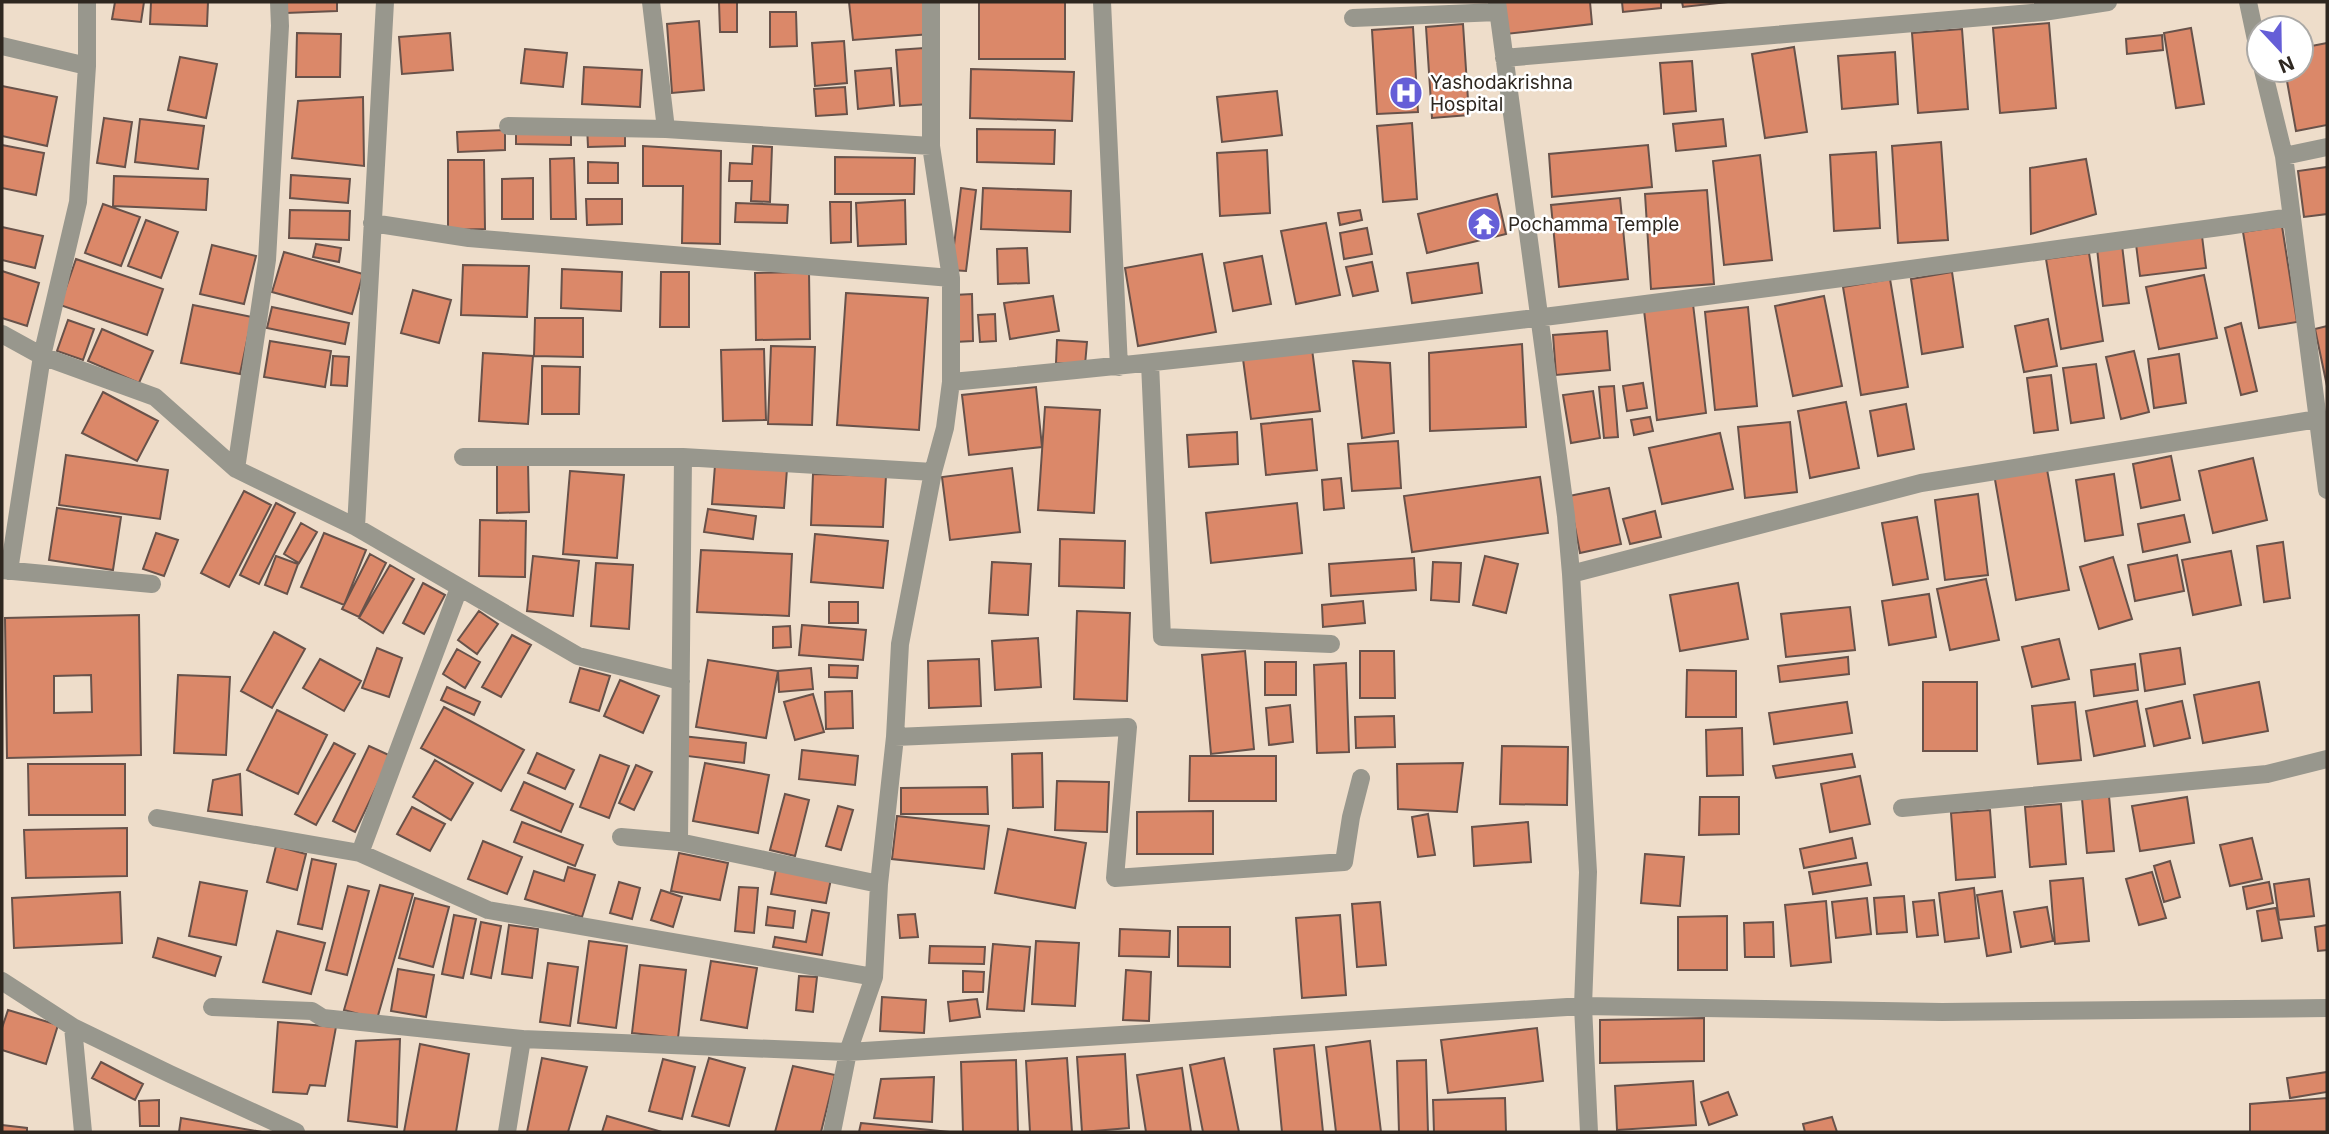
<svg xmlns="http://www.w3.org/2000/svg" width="2329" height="1134" viewBox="0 0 2329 1134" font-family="Inter,sans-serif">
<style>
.building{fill:#db8869;stroke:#68524a;stroke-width:2;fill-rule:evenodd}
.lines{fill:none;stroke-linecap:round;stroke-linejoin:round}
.minor{stroke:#98978d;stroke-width:18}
.labels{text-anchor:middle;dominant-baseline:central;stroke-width:5;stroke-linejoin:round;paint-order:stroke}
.poi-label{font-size:19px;fill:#2e2720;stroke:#fff;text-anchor:start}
</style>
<rect width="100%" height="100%" fill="#eeddca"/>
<path class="building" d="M115,2H144L141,22L112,19Z
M151,2H208L207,26L150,24Z
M285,2H337V11L286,13Z
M719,2H737V32H720Z
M849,2H929L931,34L853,40Z
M979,2H1065V59H979Z
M1502,2H1590L1592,24L1506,34Z
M1622,2H1661V8L1623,12Z
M1682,2H1728L1683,7Z
M770,12H796L797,46L770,47Z
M699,21L704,90L672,93L667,24Z
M2049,23L2056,108L2000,113L1993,28Z
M1463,24L1469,115L1432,118L1426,27Z
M1413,27L1418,112L1377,114L1372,30Z
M2191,28L2204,104L2176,108L2164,33Z
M1962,29L1968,109L1918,113L1912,33Z
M297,33L341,34L340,77H296Z
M450,33L453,70L402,74L399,37Z
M2162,35L2163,50L2127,54L2126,39Z
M844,41L847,83L815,86L812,43Z
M2327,43V125L2296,131L2285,70H2301V48Z
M1794,47L1807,132L1765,138L1752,54Z
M924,48L929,104L900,106L896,50Z
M525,49L567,53L563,87L521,83Z
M1895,52L1898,104L1842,109L1838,56Z
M180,57L217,64L206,118L168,110Z
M1692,61L1696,111L1664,114L1660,63Z
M584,67L642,70L640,107L582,104Z
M891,68L894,105L858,109L855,71Z
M971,69L1074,72L1072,121L970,118Z
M2,86L57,97L47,146L2,136Z
M845,87L847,114L816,116L814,89Z
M1277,91L1282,135L1222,142L1217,97Z
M363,97L364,166L292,158L298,101Z
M104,118L132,122L125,167L97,163Z
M140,119L204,126L198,169L135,162Z
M1723,119L1726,146L1676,151L1673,124Z
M1412,123L1417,199L1383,202L1377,126Z
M587,125H625V146L588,147Z
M977,129L1055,130L1054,164L977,162Z
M505,130V150L458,152L457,132Z
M516,130L571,131V145L516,144Z
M1941,142L1948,240L1898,243L1892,146Z
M2,145L44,153L36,195L2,188Z
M1648,145L1652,187L1552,197L1549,154Z
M643,146L721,151L720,244L682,243L683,186H643Z
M753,146L772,147L770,202L751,201L752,181H729L730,163L752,164Z
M1267,150L1270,213L1220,216L1217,153Z
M1876,152L1880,228L1834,231L1830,155Z
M1760,155L1772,260L1724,265L1713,161Z
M835,157L915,158L914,194H835Z
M574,158L576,219H551L550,159Z
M2086,159L2096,214L2031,234L2030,168Z
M448,160H484L485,229L448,230Z
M588,162L618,163V183H588Z
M2327,167V214L2304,217L2298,171Z
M291,175L350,179L348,203L290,198Z
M114,176L208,179L206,210L113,206Z
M533,178V219H502V179Z
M961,188L976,190L966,271L951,270Z
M983,188L1071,191L1070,232L981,229Z
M1707,190L1714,284L1651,289L1645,194Z
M1497,194L1506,234L1427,253L1418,214Z
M1620,198L1628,279L1559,287L1551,205Z
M586,199H622V224L587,225Z
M905,200L906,244L858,246L856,203Z
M830,202H851V242L831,243Z
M736,203L788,205L787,223L735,222Z
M103,204L140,217L121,266L85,253Z
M290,210L350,211L349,240L289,238Z
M1360,210L1362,220L1340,225L1338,213Z
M146,220L178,232L161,278L128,266Z
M1326,223L1340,295L1296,304L1281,231Z
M2282,226L2297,322L2259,328L2243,232Z
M2,227L43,236L35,268L2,260Z
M1367,228L1372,254L1344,259L1340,233Z
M2202,236L2206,268L2140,276L2136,244Z
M316,244L341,248L339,262L313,257Z
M212,245L256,256L244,304L200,294Z
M2122,245L2129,303L2103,306L2097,248Z
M1027,248L1029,283L998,284L997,249Z
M284,252L363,274L352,314L272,292Z
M2089,253L2103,341L2061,349L2046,259Z
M1202,254L1216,332L1138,346L1125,268Z
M1262,256L1271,304L1233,311L1224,263Z
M76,259L163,289L147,335L60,305Z
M1372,262L1378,291L1353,296L1346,267Z
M1478,263L1482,293L1412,303L1407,273Z
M463,265L529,266L527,317L461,315Z
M562,269L622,272L621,311L561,308Z
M2,271L39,283L27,326L2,318Z
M661,272H689V327H660Z
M809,272L810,339L756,340L755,273Z
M1952,272L1963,347L1922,354L1911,279Z
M2204,275L2217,338L2159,349L2146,287Z
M1890,279L1908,387L1861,395L1843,287Z
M413,290L451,300L439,343L401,333Z
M846,293L928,298L919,430L837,425Z
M972,294L973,341L955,342L954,295Z
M1053,296L1059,331L1010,339L1004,303Z
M1824,296L1842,386L1793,396L1775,306Z
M1693,304L1706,413L1657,420L1644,310Z
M193,305L252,317L240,374L181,363Z
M272,307L349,323L345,344L267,328Z
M1748,307L1757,406L1715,410L1705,312Z
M995,314L996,341L980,342L978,315Z
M535,318H583V357L534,356Z
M2048,319L2057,366L2024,372L2015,326Z
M68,320L94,329L83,360L57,351Z
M2241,323L2257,391L2241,395L2225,328Z
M2327,326V386L2315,329Z
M102,329L153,351L139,383L88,361Z
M1607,331L1610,370L1556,375L1553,335Z
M1057,340L1087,342L1085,365L1056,363Z
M270,341L331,351L325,387L264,377Z
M1522,344L1526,427L1430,431L1429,353Z
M771,346L815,347L812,425L768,424Z
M764,349L766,420L723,421L721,350Z
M1312,349L1320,411L1251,419L1243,359Z
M2134,351L2149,412L2121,419L2106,357Z
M483,353L533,356L528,424L479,421Z
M2179,354L2186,403L2154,408L2148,359Z
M333,356L349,357L347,386L331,385Z
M1353,361L1390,363L1394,433L1362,438Z
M2096,364L2104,418L2071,423L2063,368Z
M542,366L580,367L579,414H542Z
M2051,375L2058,430L2034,433L2027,378Z
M1643,383L1647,408L1627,411L1623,386Z
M1614,386L1618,437L1604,438L1599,387Z
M1036,387L1042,447L969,455L962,395Z
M1593,391L1600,438L1571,443L1563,395Z
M103,392L158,421L137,461L82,433Z
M1846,402L1859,468L1810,478L1798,411Z
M1906,404L1914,449L1878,456L1870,411Z
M1045,407L1100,410L1094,513L1038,510Z
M1650,417L1653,431L1634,435L1631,420Z
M1312,419L1317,470L1266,475L1261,424Z
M1790,422L1797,492L1745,498L1738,427Z
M1237,432L1238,464L1189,467L1187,435Z
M1720,433L1733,489L1662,504L1649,448Z
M1398,441L1401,488L1352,491L1348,444Z
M66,455L168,470L160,519L59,505Z
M2171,456L2180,500L2141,508L2133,464Z
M2253,458L2267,520L2213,533L2199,471Z
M528,462L529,512L497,513V463Z
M2046,464L2069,590L2016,600L1994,474Z
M715,465L787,469L784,508L712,504Z
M1012,468L1020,532L950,540L942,477Z
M570,471L624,475L617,558L563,554Z
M813,474L886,476L883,527L811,525Z
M2114,474L2123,535L2085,541L2076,480Z
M1540,477L1548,533L1412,552L1404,496Z
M1341,478L1344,508L1324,510L1322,480Z
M1609,488L1621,544L1580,553L1569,496Z
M244,491L271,505L229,587L201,573Z
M1978,494L1988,575L1945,580L1935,500Z
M276,503L295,513L259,584L240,575Z
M1297,503L1302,553L1211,563L1206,513Z
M57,508L121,517L113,570L49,560Z
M708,509L756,516L753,539L704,532Z
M1655,511L1661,537L1630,544L1623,519Z
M2184,515L2190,542L2143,552L2138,524Z
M1917,517L1928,579L1893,585L1882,523Z
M480,520L526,521L525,577L479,576Z
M301,523L317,532L299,563L284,554Z
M156,533L178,540L164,576L143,569Z
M324,533L366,550L344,605L301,587Z
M815,534L888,541L883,588L811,582Z
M1060,539L1125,541L1124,588L1059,586Z
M2283,542L2290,598L2264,602L2257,546Z
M701,550L792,554L789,616L697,612Z
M2231,551L2241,605L2193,615L2182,560Z
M370,554L386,563L359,617L342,609Z
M2177,555L2184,591L2135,601L2128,565Z
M276,556L298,564L287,594L265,585Z
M533,556L579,561L573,616L527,611Z
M1485,556L1518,564L1506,613L1473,605Z
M2113,557L2132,619L2099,629L2080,567Z
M1414,558L1416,590L1331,596L1329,564Z
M992,562L1031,564L1028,615L989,613Z
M1433,562L1461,563L1459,602L1431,600Z
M596,563L633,565L629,629L591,626Z
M390,565L414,579L383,633L359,618Z
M1986,579L1999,640L1950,650L1937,589Z
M423,583L445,595L424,634L403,623Z
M1738,583L1748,639L1680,651L1670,595Z
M1929,594L1936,637L1889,645L1882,601Z
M1363,601L1365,623L1323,627L1322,605Z
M829,602H858V623H829Z
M1850,607L1855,650L1786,657L1781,614Z
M479,611L498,624L477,654L458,640Z
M1077,611L1130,613L1127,701L1074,699Z
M139,615L141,755L7,758L5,618ZM91,675L92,712L54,713V676Z
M802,625L866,630L863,660L799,655Z
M790,626L791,647L773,648V627Z
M274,632L305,649L272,708L241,691Z
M512,635L531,645L501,697L482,687Z
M1038,638L1041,687L995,690L992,641Z
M2059,639L2069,679L2032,687L2022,647Z
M377,648L402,658L389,697L362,688Z
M2180,648L2185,684L2145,691L2140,654Z
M457,649L480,662L465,688L443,674Z
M1245,651L1254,749L1211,754L1202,655Z
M1360,651H1394L1395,698H1360Z
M1848,657L1849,674L1780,682L1778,666Z
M320,659L361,681L344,711L303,688Z
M979,659L981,706L929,708L928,661Z
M708,660L778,671L766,738L696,727Z
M1265,662H1296V695H1265Z
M1346,663L1349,752L1317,753L1314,665Z
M2135,664L2138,690L2094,696L2091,670Z
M829,665L858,666L857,678L829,677Z
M580,668L610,676L599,711L570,702Z
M811,668L813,689L779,692L778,671Z
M1687,670L1736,671V717H1686Z
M178,675L230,677L226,755L174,753Z
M620,680L659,696L643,733L604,716Z
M1923,682H1977V751H1923Z
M2259,682L2268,731L2203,743L2194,695Z
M447,687L480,702L474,715L441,700Z
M852,691L853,728L826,729L825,692Z
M813,694L824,732L795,740L784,702Z
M2137,701L2145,746L2094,756L2086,711Z
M2182,701L2190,738L2154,746L2146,709Z
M1847,702L1852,733L1774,744L1769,713Z
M2075,702L2081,760L2038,764L2032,706Z
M1290,705L1293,742L1269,745L1266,708Z
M444,707L524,750L501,791L421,748Z
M277,710L327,735L298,794L247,770Z
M1394,716L1395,747L1356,748L1355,717Z
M1742,728L1743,775L1707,776L1706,730Z
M682,736L746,743L744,763L679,755Z
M334,743L355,754L316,825L295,814Z
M369,746L391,756L355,832L333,821Z
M1502,746L1568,747L1567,805L1500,804Z
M802,750L858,756L855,785L799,779Z
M537,753L574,770L565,789L528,773Z
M1042,753L1043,807L1013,808L1012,754Z
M1852,754L1855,767L1776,778L1773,766Z
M600,755L629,766L609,818L580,807Z
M1190,756H1276V801H1189Z
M435,760L473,783L451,820L413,797Z
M705,763L769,775L758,833L693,821Z
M1463,763L1457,812L1398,809L1397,764Z
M28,764H125V815H29Z
M636,765L652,772L634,810L619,803Z
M240,774L242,815L208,811L213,780Z
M1860,776L1870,824L1830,832L1821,784Z
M1057,781L1109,782L1107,832L1055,830Z
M524,782L573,804L561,832L511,810Z
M987,787L988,814H901V788Z
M785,794L809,800L795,856L770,850Z
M2109,796L2114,851L2087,853L2082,799Z
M1700,797H1739V834L1699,835Z
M2187,797L2194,843L2140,851L2132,806Z
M2061,804L2066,864L2030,867L2025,807Z
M838,806L853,810L841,850L826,846Z
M412,807L445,824L430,851L397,834Z
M1990,810L1995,877L1956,880L1951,813Z
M1213,811V854H1137V812Z
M1428,814L1435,855L1418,857L1412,817Z
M897,816L989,826L984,869L892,859Z
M522,822L583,845L575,866L514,842Z
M1528,822L1531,862L1474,866L1472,827Z
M127,828V876L26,878L24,830Z
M1008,829L1086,843L1075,908L995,893Z
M1852,838L1856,858L1804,868L1800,849Z
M2252,838L2262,879L2230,886L2220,845Z
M483,841L522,857L507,894L468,879Z
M276,846L306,854L297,890L267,882Z
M679,853L728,863L720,900L671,891Z
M1645,854L1684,857L1680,906L1641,903Z
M312,859L336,864L322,929L298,924Z
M2170,861L2180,897L2164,902L2154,866Z
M1867,863L1871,885L1813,894L1809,872Z
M568,867L595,875L582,917L525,899L534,871L564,881Z
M776,869L831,879L826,903L771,894Z
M2152,872L2166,918L2139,925L2126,879Z
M2083,878L2089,941L2055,944L2050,881Z
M2309,879L2314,916L2279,920L2274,884Z
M200,882L247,891L236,945L189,936Z
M619,882L640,888L632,919L610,913Z
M2269,882L2273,903L2247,909L2243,887Z
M380,885L413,894L377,1019L344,1010Z
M348,886L369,891L347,975L326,970Z
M739,887L758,888L754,933L735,931Z
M1974,888L1979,938L1945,942L1939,893Z
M661,890L682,897L673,927L651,920Z
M2002,891L2011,952L1987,956L1977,895Z
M120,892L122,943L14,948L12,898Z
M1904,896L1907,932L1877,934L1874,898Z
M415,898L449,907L433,967L399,958Z
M1867,898L1871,934L1836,938L1832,902Z
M1934,900L1938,935L1917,937L1913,902Z
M1826,901L1831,962L1791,966L1785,905Z
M1380,902L1386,965L1357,967L1352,904Z
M768,907L795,911L793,928L766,925Z
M2047,907L2053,941L2021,947L2014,912Z
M2276,908L2282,938L2262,941L2257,911Z
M812,910L829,913L822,955L773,947L775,937L806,942Z
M915,914L918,937L900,938L898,915Z
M454,915L476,919L463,978L442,974Z
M1340,915L1346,995L1302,998L1296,918Z
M1727,916V970H1678V917Z
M481,922L501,926L491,978L471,974Z
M1773,922L1774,957H1745L1744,923Z
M509,925L538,929L532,978L502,974Z
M2327,925V950L2318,951L2315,927Z
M1178,927H1230V967L1178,966Z
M1120,929L1170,931L1169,957L1119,956Z
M277,931L325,943L311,994L263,982Z
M158,938L221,957L215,976L153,957Z
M589,941L627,946L616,1028L578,1023Z
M1036,941L1079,943L1075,1006L1032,1004Z
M993,944L1030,947L1024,1011L987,1009Z
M930,946L985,947L984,964L929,963Z
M711,961L757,968L747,1028L701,1020Z
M548,963L578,967L570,1026L540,1022Z
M640,965L686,970L678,1038L632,1033Z
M398,969L434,975L426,1017L391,1011Z
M1126,970L1151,972L1149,1021L1123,1020Z
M963,971L984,972L983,992H963Z
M799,976L817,977L813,1012L796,1010Z
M882,997L926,1000L924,1033L880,1031Z
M977,999L980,1017L950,1021L948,1002Z
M8,1010L58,1025L46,1064L2,1050V1028Z
M1704,1018V1061L1600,1063V1020Z
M278,1022L336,1027L325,1086L310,1085L307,1094L273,1092Z
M1537,1028L1543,1081L1448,1093L1441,1040Z
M400,1039L397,1127L348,1121L356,1041Z
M1370,1041L1381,1132H1336L1326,1047Z
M420,1044L469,1054L456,1132H404Z
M1314,1045L1323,1132H1282L1274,1049Z
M1125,1054L1129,1128L1082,1132L1077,1057Z
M542,1058L587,1067L568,1132H527Z
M709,1058L745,1068L729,1126L692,1116Z
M1067,1058L1072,1132H1030L1026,1061Z
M1224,1058L1239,1132H1203L1190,1065Z
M663,1059L695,1067L682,1119L649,1111Z
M1016,1060L1018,1132H963L961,1062Z
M1426,1060L1428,1132H1399L1397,1061Z
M101,1062L143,1084L135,1100L92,1078Z
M793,1066L835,1075L821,1132H775Z
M1182,1068L1191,1132H1146L1137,1075Z
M2327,1072V1092L2290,1098L2287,1078Z
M934,1077L932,1122L874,1118L881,1079Z
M1693,1081L1696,1125L1617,1130L1615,1086Z
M1728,1092L1737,1115L1709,1125L1701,1102Z
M1505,1098L1506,1132H1434L1433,1100Z
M2327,1098V1132H2250V1104Z
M159,1100V1126H140L139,1101Z
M607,1116L662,1132H602Z
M1832,1117L1837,1132H1805L1803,1124Z
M181,1118L262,1132H179Z
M861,1123L950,1132H859Z
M2,1125L27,1128V1132H2Z"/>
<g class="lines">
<path class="minor" d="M651,2L666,129
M1102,2L1119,367
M1497,2L1566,516L1571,574L1588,872L1583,1006L1589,1132
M2248,2L2259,54
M2043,12L2108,2
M1353,18L1498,12
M2,46L87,66
M1504,58L2043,12V2
M2263,70L2284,156L2327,490
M508,126L666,129L931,146
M2284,156L2327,147
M372,223L469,238L951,278
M2,334L42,356L155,397L236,469L356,527L578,656L681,681
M1150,363L1162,637L1331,644
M951,382C1400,341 1846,278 2292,217
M463,457H683L933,472
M236,469L267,260L280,26L279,2
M356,527L385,2
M2,570L152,584
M9,571L42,356L78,202L87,66V2
M1571,574L1921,483L2318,419
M895,737L1128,727L1115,878L1344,862L1351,817L1361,778
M1902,808L2267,774L2327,759
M157,818L360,853L488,910L874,977
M621,837L679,842L879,884
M679,842L683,457
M360,853L459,588
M2,981L73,1027L170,1074L296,1132
M212,1007L312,1011L323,1018L522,1039L848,1052L1583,1006L1942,1012L2327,1008
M73,1027L83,1132
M507,1132L522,1039
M832,1132L848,1052L874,977L879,884L895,737L900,644L933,472L945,428L951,382V278L931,146V2"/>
</g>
<defs>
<symbol id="hospital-disc" viewBox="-11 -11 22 22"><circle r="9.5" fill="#655ed7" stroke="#fff"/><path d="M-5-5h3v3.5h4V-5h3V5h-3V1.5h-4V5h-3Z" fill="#fff"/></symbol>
<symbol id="temple-disc" viewBox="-11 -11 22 22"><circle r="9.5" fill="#655ed7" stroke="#fff"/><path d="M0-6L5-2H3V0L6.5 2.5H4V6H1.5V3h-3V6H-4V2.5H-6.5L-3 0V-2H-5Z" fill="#fff"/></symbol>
</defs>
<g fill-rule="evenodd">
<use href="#hospital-disc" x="1387" y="74" width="38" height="38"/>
<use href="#temple-disc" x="1465" y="205" width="38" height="38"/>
</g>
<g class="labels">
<g class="poi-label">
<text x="1430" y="82">Yashodakrishna<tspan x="1430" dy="22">Hospital</tspan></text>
<text x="1508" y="224">Pochamma Temple</text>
</g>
</g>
<rect width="2329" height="1134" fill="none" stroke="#2e2720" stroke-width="7"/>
<g transform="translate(2280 49) rotate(158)"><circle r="33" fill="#ffffff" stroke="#aba9a6" stroke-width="2"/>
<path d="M0-5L12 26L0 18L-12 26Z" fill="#655ed7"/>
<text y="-10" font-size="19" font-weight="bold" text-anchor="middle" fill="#2e2720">N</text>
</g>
</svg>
